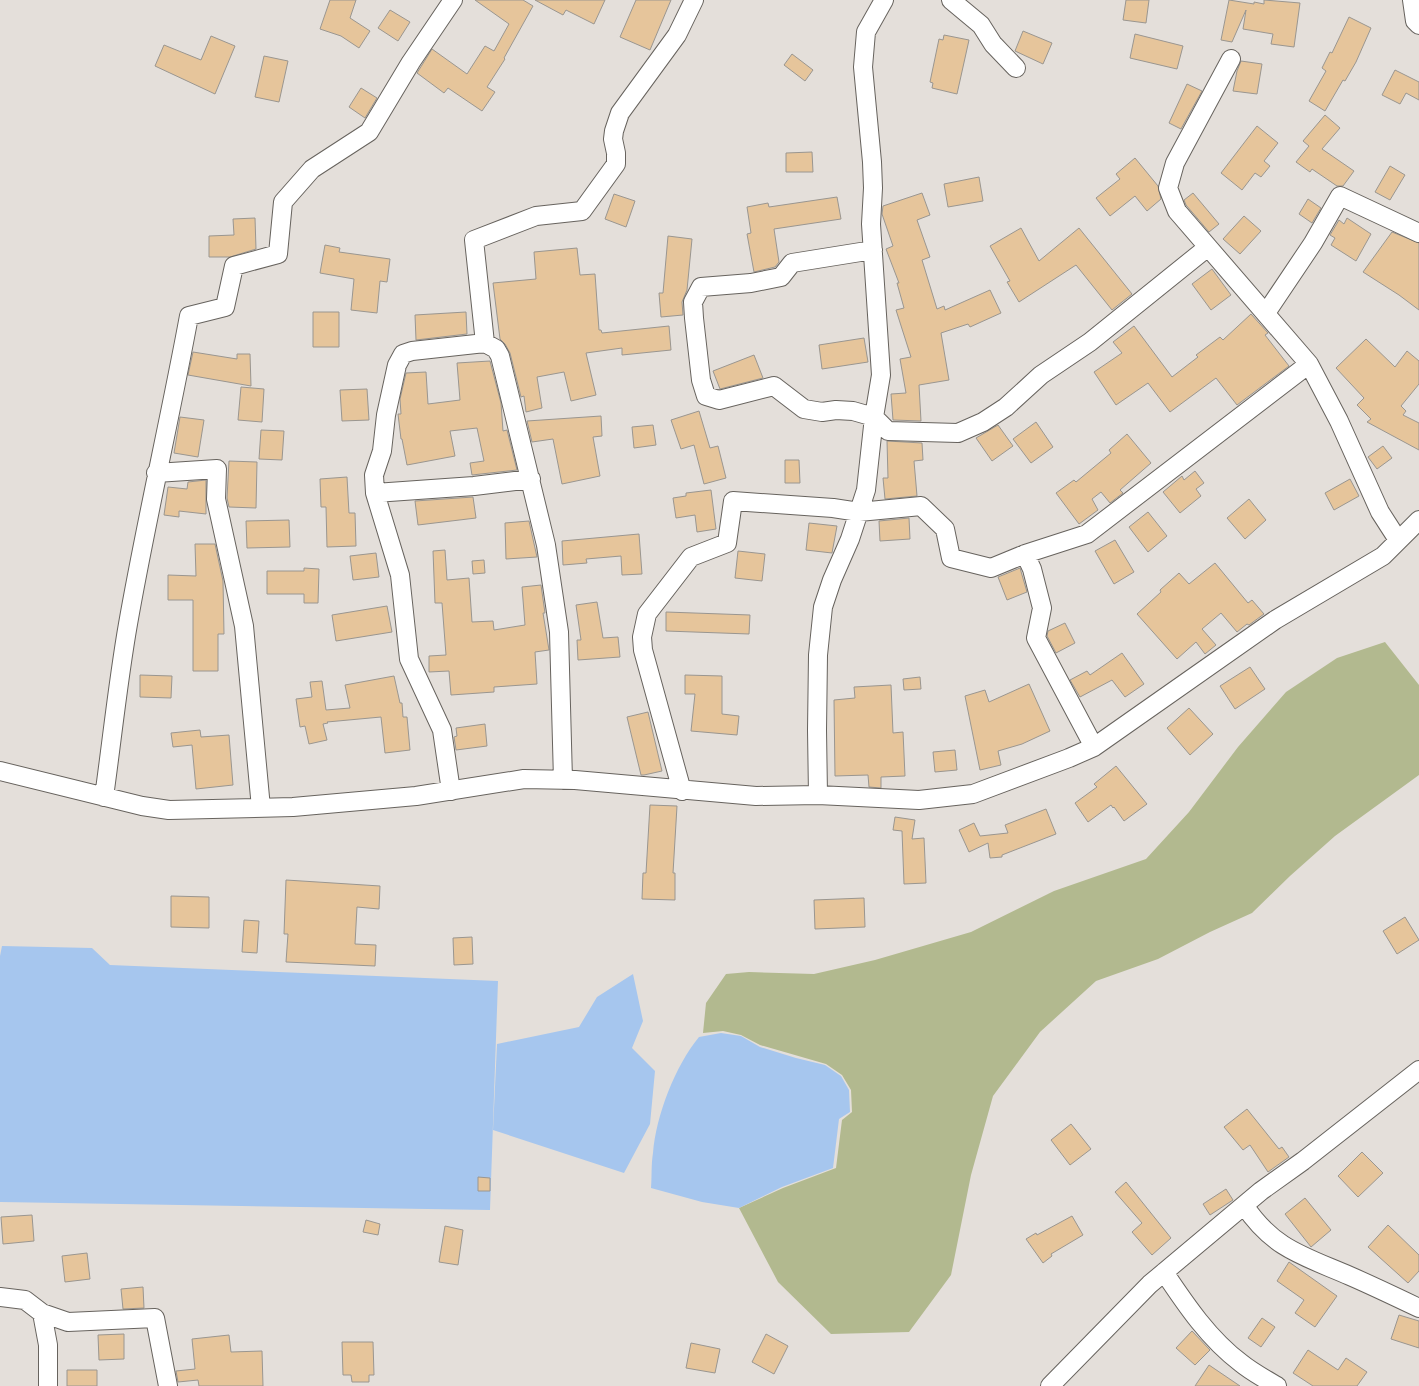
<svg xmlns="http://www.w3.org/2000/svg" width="1419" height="1386" viewBox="0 0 1419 1386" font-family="'PT Serif',serif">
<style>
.green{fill:#b2b98f}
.water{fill:#a6c6ee}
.building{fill:#e6c59b;stroke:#9a9690}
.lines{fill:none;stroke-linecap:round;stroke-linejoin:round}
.minor-casing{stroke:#67635e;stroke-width:20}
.minor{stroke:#fff;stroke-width:18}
</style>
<rect width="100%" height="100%" fill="#e4dfda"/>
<path class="green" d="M1385,642L1419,685V775L1335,836L1290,876L1252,913L1210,932L1158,959L1096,981L1040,1032L993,1096L971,1175L951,1275L909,1332L831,1334L778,1282L739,1208L783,1188L836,1168L842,1120L852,1112L851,1090L842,1075L826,1064L760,1045L741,1035L723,1031L703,1033L706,1003L726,974L749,972L814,974L875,960L971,932L1054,891L1146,859L1189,812L1238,747L1286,692L1337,658Z"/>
<path class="water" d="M2,946L92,948L110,965L498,981L490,1210L0,1202V956Z
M633,974L643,1021L632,1048L655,1071L650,1124L624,1173L493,1130L497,1044L579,1027L597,997Z
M721,1033L741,1036L760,1047L796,1058L825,1065L841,1076L849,1090L850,1112L839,1119L833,1168L782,1187L739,1208L702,1202L651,1188C652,1177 651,1165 653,1153C656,1116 675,1066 699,1037Z"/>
<path class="building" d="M330,0H356L350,18L370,31L359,48L341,36L320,29Z
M475,0H523L533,6L504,58L505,59L487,87L495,92L482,111L448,88L444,93L417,73L432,49L467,74L485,46L494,51L509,24Z
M535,0H605L594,24L566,10L563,15Z
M636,0H671L650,50L620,37Z
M1126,0H1149L1146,23L1123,20Z
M1229,0L1254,4V2L1264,4V0L1300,3L1294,47L1271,44L1273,34L1243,29L1246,10L1232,42L1221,40Z
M390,10L410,22L398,41L378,28Z
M1349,17L1371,28L1356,62L1345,81L1343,80L1325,111L1309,101L1326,71L1322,68L1330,52L1332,53Z
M1023,31L1052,43L1043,64L1015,51Z
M1135,34L1183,46L1177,69L1130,58Z
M944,35L969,40L957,94L932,88L933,83L930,82L939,39L943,40Z
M211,36L235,46L215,94L155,66L164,45L201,60Z
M792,54L813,70L805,81L784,65Z
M264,56L288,61L279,102L255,97Z
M1241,61L1262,64L1257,94L1233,91L1237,71Z
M1395,70L1419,82V100L1406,93L1400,104L1382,95Z
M1187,84L1202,91L1181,129L1169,123Z
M361,88L377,98L365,118L349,107Z
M1325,115L1340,128L1322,149L1354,171L1343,186H1337L1312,169L1310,172L1296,162L1309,146L1303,141Z
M1257,126L1278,143L1264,161L1270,166L1261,177L1255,173L1242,190L1221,173Z
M812,152L813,172H786V153Z
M1135,158L1158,186L1161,199L1147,211L1135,196L1110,216L1096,198L1120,179L1116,174Z
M1390,166L1405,175L1390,200L1375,192Z
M979,177L983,201L948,207L944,184Z
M922,193L930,215L917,220L930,257L922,260L937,309L944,306L945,310L990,290L1001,313L970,327L968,324L941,333L949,380L919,385L921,421L893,420L891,394L906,393L900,359L911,357L896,310L904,308L897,283H899L886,249L893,246L882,214L883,206Z
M1193,193L1219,224L1209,232L1186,205L1184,200Z
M614,194L635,201L626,227L605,219Z
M837,197L841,219L774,229L779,262L775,267L754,272L747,234L751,233L747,207L768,203L769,207Z
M1308,199L1321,208L1312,223L1299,214Z
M1244,216L1261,231L1240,254L1223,239Z
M255,218L256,249L230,257H209V236L234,235L233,219Z
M1347,218L1371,234L1356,261L1331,245L1335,238L1330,235L1339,220L1344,224Z
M1021,228L1039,261L1079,228L1132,294L1112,310L1076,265L1019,302L1007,282L1010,281L990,246Z
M1392,232L1419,243V310L1399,295L1363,272Z
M668,236L692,239L687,290L682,302L683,315L661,317L659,293H663Z
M325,245L340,248L339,252L390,259L387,282L380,281L377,313L351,310L354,279L320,273Z
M577,248L580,275L595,274L599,330H601L602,333L669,326L671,350L622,355V348L586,353L596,395L571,401L564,372L537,377L542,408L526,412L524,396L521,397L510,353L505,344L500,339L493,283L536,279L534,252Z
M1212,269L1231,295L1211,310L1192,284Z
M313,312H339V347H313Z
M466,312L467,334L416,340L415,315Z
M1251,314L1268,333L1265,335L1289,366L1237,405L1216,378L1170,412L1148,383L1116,405L1094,372L1122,353L1113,342L1134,326L1172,377L1198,357L1196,355L1220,337L1223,340Z
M864,338L868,362L822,369L819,345Z
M1366,339L1395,367L1407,351L1419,361V384L1401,406L1406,411L1403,415L1419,423V450L1367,422L1371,419L1357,405L1364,398L1336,368Z
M193,352L237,359V354H250L251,386L188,375Z
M754,355L763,378L720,389L713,371Z
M490,361L501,403L503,431L507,430L517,470L472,475L470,463L484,461L477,428L450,431L455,456L407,465L402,439H401L398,414H401L400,399L406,373L426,372L428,404L460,400L457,363Z
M241,387L264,389L262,422L238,420Z
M367,389L369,420L342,421L340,390Z
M699,411L710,448L718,446L726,478L704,484L694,445L681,449L671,420Z
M601,416L602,436L593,437L600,476L562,484L553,439L532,442L527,421Z
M180,417L204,420L198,457L174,453Z
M1036,422L1053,447L1031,463L1013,439Z
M653,425L656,445L634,448L632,427Z
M998,425L1013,446L992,461L976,438Z
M261,430L284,431L282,460L259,459Z
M1127,434L1151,463L1120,490L1123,493L1110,503L1101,492L1092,499L1098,510L1079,524L1056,493L1074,480L1076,482L1111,453L1109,450Z
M887,441L922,443L923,460L914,461L917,496L885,499L883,478H888Z
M1383,446L1392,458L1377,469L1368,457Z
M785,460H799L800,483H785Z
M229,461L257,462L256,508L229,507L227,498Z
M1195,471L1204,483L1196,489L1201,496L1180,513L1163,492L1182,476L1184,480Z
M347,477L349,513H355L356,546L327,547L326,507H321L320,479Z
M1350,479L1359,496L1334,510L1325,493Z
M206,480V514L179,511V517L164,515L168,487L187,489L188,482Z
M711,490L716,529L697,532L695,515L676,518L673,498L686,496V493Z
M473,497L476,518L418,525L415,501Z
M1249,499L1266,520L1245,539L1227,518Z
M1148,512L1167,536L1148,552L1129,527Z
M909,518L910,539L880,541L879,521Z
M289,520L290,547L247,548L246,521Z
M529,521L537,557L506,559L505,523Z
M809,523L837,526L832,553L806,550Z
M639,534L642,574L622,575L621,556L586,559L587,563L563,565L562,541Z
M1115,540L1134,572L1114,584L1095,551Z
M195,544H215L223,581L224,634H218V671H193V600H168V575L196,576Z
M445,550L447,580L469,578L472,622L493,621L494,630L525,625L522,587L541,585L545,613H543L549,650L535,652L537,684L494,687V692L451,695L449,671L429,672V656L446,655L442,603H435L433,551Z
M738,551L765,554L762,581L735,578Z
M376,553L379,577L353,580L350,556Z
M484,560L485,573L473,574L472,561Z
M1215,563L1248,603L1252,600L1264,614L1249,625L1247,624L1237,632L1221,613L1202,629L1216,645L1205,654L1196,642L1177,659L1137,614L1161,592L1160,590L1179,573L1189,584Z
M304,568L319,569L318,603H304V594H267V571H304Z
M1020,568L1027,592L1007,600L998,577Z
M597,602L603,638L618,637L620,657L578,660L577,640H581L576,605Z
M387,606L392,632L336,641L332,615Z
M666,612L750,615L749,634L666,631Z
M1065,623L1075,643L1056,653L1047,636L1048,631Z
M1122,653L1144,684L1125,697L1112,680L1080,697L1070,680L1087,671L1090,675Z
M1250,667L1265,689L1235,709L1220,686Z
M140,675L172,676L171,698L140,697Z
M685,675L722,676V714L739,716L737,735L691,731L695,694H685Z
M394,676L400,703H402L403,717H407L410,750L385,753L381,717L327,722L328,723L323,724L327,740L309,744L305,726L300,727L296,699L312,697L310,682L322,681L326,710L350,708L345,685Z
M920,677L921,689L904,690L903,679Z
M1029,684L1050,731L1022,744L998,751L1001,765L980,770L965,696L985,690L989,702Z
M891,685L893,733L903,732L905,776L881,777V788L869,787L868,775L835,776L834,700L855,698L854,687Z
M1189,708L1213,734L1190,755L1167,728Z
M648,712L662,771L644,775H641L627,717Z
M485,724L487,746L456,750L454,737L457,736L456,728Z
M200,730L201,737L229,735L233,785L196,789L192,745L173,747L171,733Z
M955,750L957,770L935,772L933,752Z
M1116,766L1147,804L1124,821L1114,807L1113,808L1111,805L1088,822L1075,803L1097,787L1094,784Z
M650,805L677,806L673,873H675V900L642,899L643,873H646Z
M1046,809L1056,834L1002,855V857L990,858L988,843L969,852L959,830L974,823L980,836L1008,833L1005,825Z
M895,817L915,820L912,839L924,838L926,883L904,884L902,831L893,830Z
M286,880L380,886L379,909L357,907L355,944L376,945L375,966L286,962L288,934H284Z
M171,896L209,897V928L171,927Z
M864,898L865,927L815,929L814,900Z
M1405,917L1419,940L1397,954L1383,931Z
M244,920L259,921L257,953L242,952Z
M472,937L473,964L454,965L453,938Z
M1247,1109L1279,1149L1282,1147L1289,1157L1268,1172L1250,1145L1243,1150L1224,1127Z
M1071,1124L1091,1149L1070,1165L1051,1140Z
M1362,1152L1383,1173L1358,1197L1338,1176Z
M478,1177L490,1178V1191H478Z
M1126,1182L1171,1238L1152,1255L1132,1232L1142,1223L1115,1192Z
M1226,1189L1233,1200L1210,1215L1203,1204Z
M1305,1198L1331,1230L1311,1247L1285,1214Z
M32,1215L34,1241L3,1244L1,1217Z
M1072,1216L1083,1235L1051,1254L1052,1256L1043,1263L1026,1239L1036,1233L1037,1235Z
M366,1220L380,1224L378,1235L363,1232Z
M1388,1225L1419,1255V1271L1408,1283L1368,1247Z
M445,1226L463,1230L458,1265L439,1262Z
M87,1253L90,1279L65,1282L62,1256Z
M1289,1262L1337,1296L1315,1327L1295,1313L1304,1300L1277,1281Z
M143,1287L144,1308L123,1309L121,1289Z
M1399,1315L1419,1321V1348L1391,1339Z
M1262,1318L1275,1327L1261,1347L1248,1338Z
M1192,1331L1210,1350L1195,1365L1176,1348Z
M124,1334V1359L99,1360L98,1335Z
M766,1334L788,1346L774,1374L752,1362Z
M229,1335L231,1352L262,1351L263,1386H199L198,1380L178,1382L176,1371L195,1369L192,1339Z
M342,1342H373L374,1375H369V1382H352L351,1375H343Z
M691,1343L720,1349L715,1373L686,1368Z
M1308,1350L1338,1370L1346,1358L1367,1372L1357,1386H1313L1293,1373Z
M1209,1365L1240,1386H1195Z
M67,1370H97V1386H67Z"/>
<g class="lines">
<defs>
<path id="minor" d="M951,0L981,25L993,44L1016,68
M1412,0L1415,21L1419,25
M1231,59L1175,163L1168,188L1177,211L1309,364L1339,421L1380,512L1398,540
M873,250L792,263L781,277L751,283L701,287L693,302L694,318L701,380L706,396L719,400L774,386L804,409L822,412L836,410L853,411L874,417L888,431L958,433L983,422L1006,407L1041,375L1090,342L1208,247
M1266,313L1313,243L1340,196L1419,233
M485,343L474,240L536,216L582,211L616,164V153L613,139L614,131L620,113L677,35L694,0
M156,473L217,469L216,499L244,626L261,808
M375,493L474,486L531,479
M1025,554L1032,569L1042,608L1036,638L1094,747
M0,771L142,806L169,810L293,807L416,796L524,779L575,780L756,796L818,795L919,800L973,794L1069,758L1094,747L1275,620L1383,556L1419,520
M451,791L442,730L409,659L400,575L375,493L374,475L382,451L386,415L397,365L403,354L412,351L485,343L496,349L500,356L546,545L559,632L563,780
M682,791L643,650L642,637L647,614L691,557L727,543L733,501L833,508L859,512L921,506L945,529L951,558L991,568L1025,554L1087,534L1309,364
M818,795L817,730L818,655L823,607L832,580L850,539L866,490L874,417L881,375L871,224L873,188L872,162L863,67L866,32L884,0
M104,797C112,740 118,681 128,624C146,521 170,419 189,316L225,307L234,266L278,254L283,202L312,169L369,132L411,62L453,0
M1244,1205C1273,1249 1304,1256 1350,1276C1373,1286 1396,1297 1419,1308
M1164,1272C1186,1305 1209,1339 1241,1363C1252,1372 1265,1379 1277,1386
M0,1297L25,1300L42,1313L48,1345V1386
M42,1313L68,1322L155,1318L168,1386
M1050,1386L1150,1284L1261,1191L1303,1161L1419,1070"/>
</defs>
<use href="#minor" class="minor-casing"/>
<use href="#minor" class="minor"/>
</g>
</svg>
